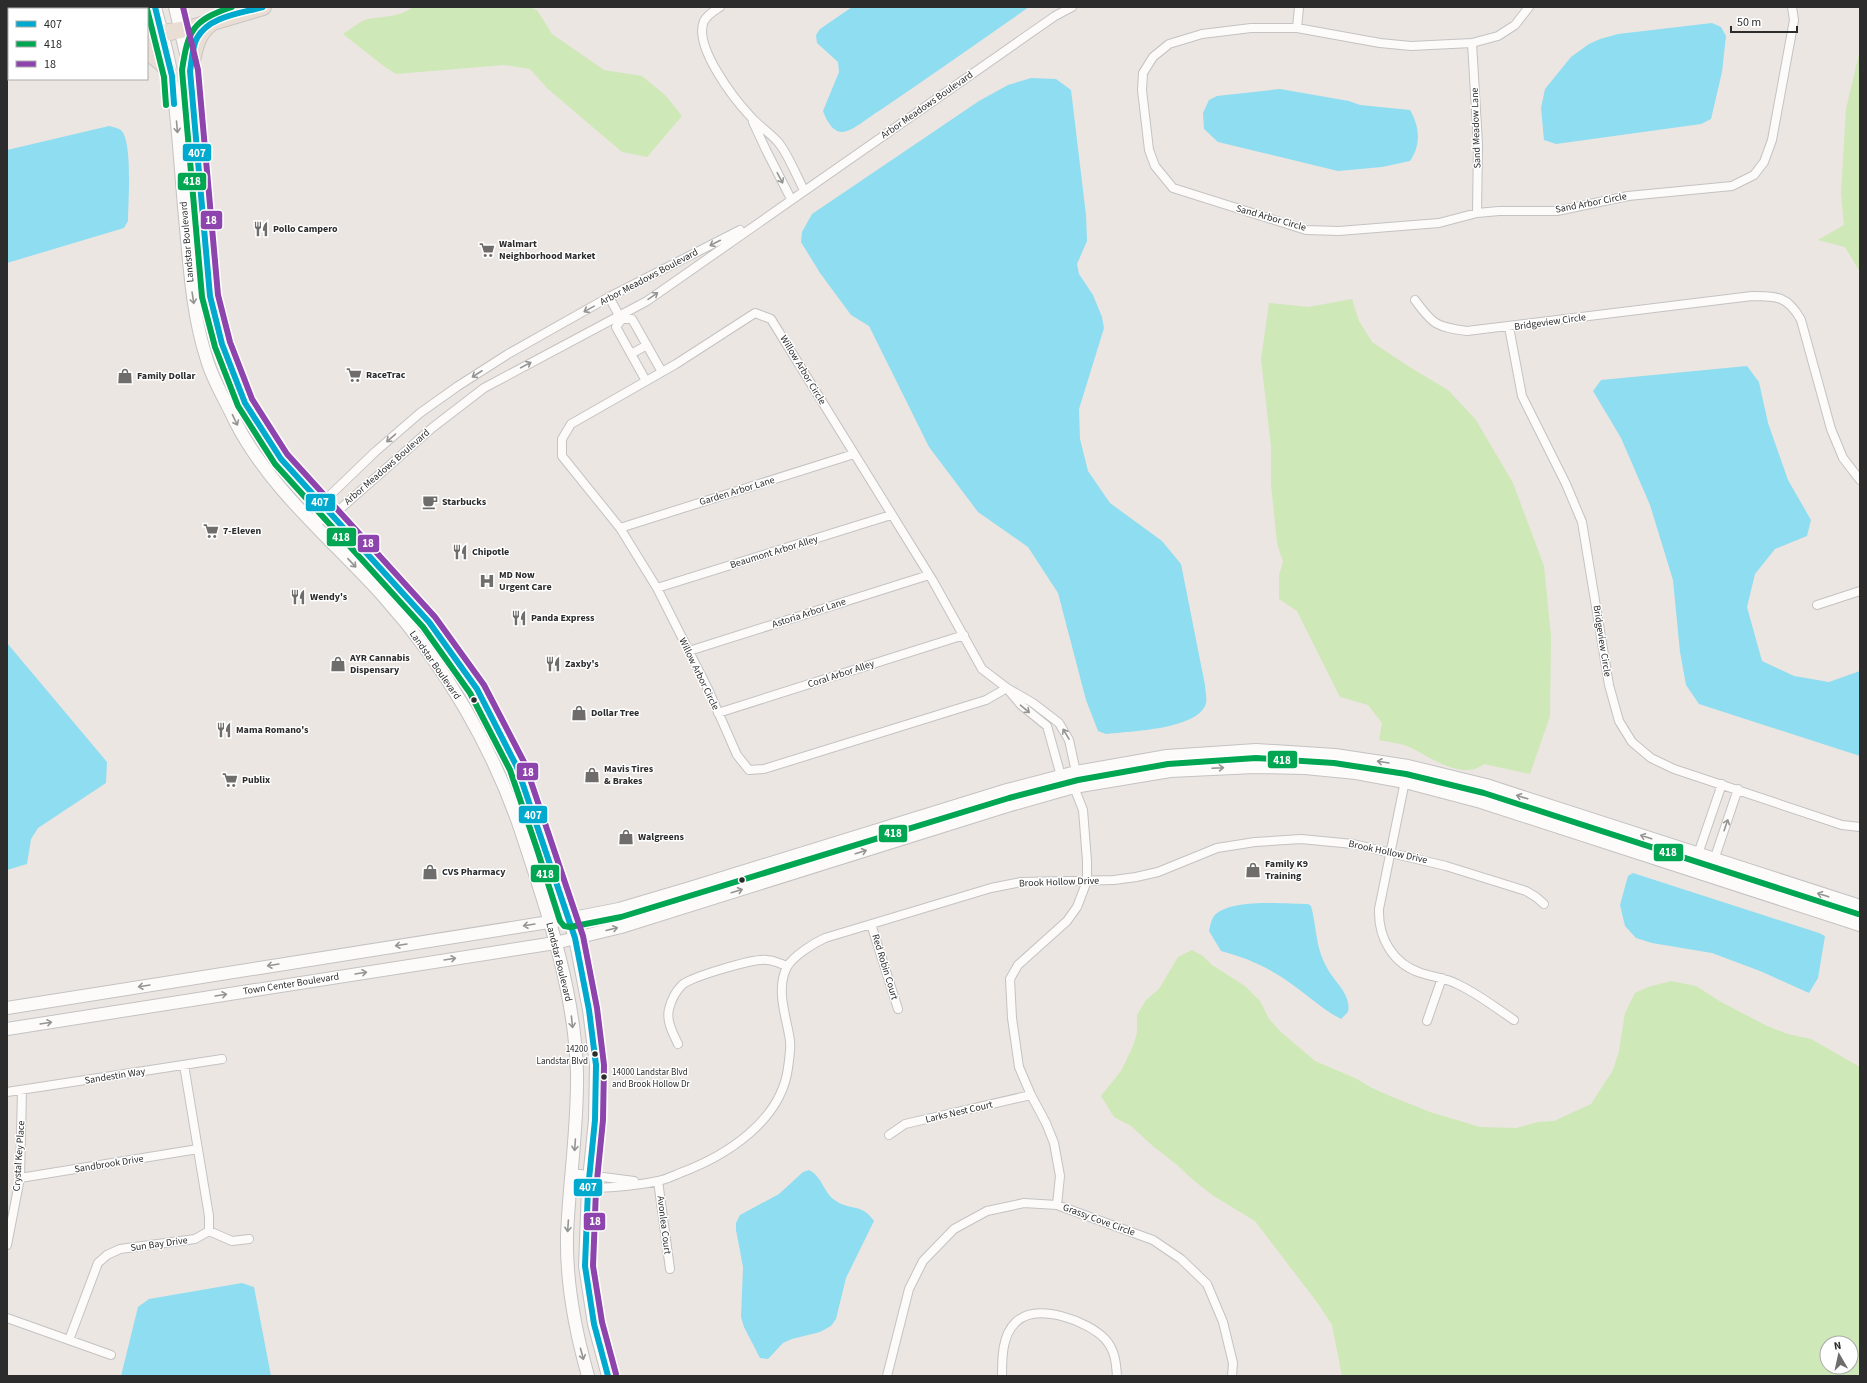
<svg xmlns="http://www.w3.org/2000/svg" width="1867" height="1383" viewBox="0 0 1867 1383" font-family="'Source Sans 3',sans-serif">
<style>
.green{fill:#cee8b7;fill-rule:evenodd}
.water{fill:#8fddf1}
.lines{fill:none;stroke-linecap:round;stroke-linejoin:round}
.street-casing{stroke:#c4c2c3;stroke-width:10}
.secondary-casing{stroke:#c4c2c3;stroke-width:14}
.highway-casing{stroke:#c6c4c2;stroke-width:18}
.street{stroke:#fcfbfa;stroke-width:8}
.secondary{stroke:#fcfbfa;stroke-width:12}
.highway{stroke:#e9ddd4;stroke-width:16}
.bus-1-casing{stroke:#fff;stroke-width:9}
.bus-2-casing{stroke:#fff;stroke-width:9}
.bus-3-casing{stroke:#fff;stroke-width:9}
.bus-1{stroke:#00a9ce;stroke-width:6}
.bus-2{stroke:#00a651;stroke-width:6}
.bus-3{stroke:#8e44ad;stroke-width:6}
.oneway{stroke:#949493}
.bus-dot{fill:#2c2c2c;stroke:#fff;stroke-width:1.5}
.labels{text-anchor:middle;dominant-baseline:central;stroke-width:3;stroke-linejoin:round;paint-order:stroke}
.bus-label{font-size:9px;fill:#2c2c2c;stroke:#fff;text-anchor:end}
.street-label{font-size:10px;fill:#2c2c2c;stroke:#fff}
.poi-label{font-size:10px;font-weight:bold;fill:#2c2c2c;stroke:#fff;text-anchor:start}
.line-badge{stroke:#fff;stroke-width:1.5}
.badge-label{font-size:11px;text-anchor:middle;font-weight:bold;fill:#fff}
</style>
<rect width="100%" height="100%" fill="#ebe6e1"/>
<path class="green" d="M412,7H528L537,10L552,34L604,70L642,76L665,95L682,116L647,157L622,152L548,89L530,69L504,65L396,74L385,67L343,34C350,30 357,23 365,20C379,16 401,18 412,7Z
M1860,50V272L1845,247L1818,240L1844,225L1841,194L1846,109Z
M1352,299L1359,321L1372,342L1411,368L1448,390L1476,420L1513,483L1544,566L1551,636L1550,716L1530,774L1484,764C1462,782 1428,755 1407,746C1399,743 1388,742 1379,740L1382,723L1368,705L1340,697L1297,611L1279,599V575L1283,562L1277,543L1271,484V447L1261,359L1269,303L1308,307Z
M1192,950L1203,956L1212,965L1245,986L1260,1001L1269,1019L1281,1032L1315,1061L1357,1079L1372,1088L1390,1096L1430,1112L1480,1127L1516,1128L1538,1122L1554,1121L1591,1104L1613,1070L1619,1051L1625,1013L1635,993L1648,987L1671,981L1696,986L1721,1002L1767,1026L1788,1034L1811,1039L1860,1067V1376H1342L1332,1325L1319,1305L1255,1221L1212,1195L1192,1179L1176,1164L1154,1147L1131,1126L1114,1117L1101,1096L1121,1071L1133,1046L1137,1033V1015L1146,1000L1159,989L1178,957ZM1827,1343H1851V1367H1827Z"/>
<path class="water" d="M852,7H1029C979,42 929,77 879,111C870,116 852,132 842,132C832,132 826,119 823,111L839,72L838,62L817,43L816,35L820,29Z
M1712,23L1721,27L1726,36L1722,72L1711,119L1701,124L1556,144L1544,140L1541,108L1545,89L1571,57L1589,44L1600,39L1618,34Z
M1031,78L1056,79L1071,90L1086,215L1087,241L1077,264L1079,274L1093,295L1102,317L1104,328L1079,409L1080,439L1088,471L1110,503L1162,541L1181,564L1205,685C1205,691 1208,701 1205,706C1193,730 1130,731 1106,734L1098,731L1086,700L1058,593L1028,547L978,512L929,447L869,326L851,315L820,273L801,242L802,232L812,214L979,101L1008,85Z
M1280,89L1349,101L1360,105L1410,110C1420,127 1421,145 1410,161L1382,167L1338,171L1218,142L1204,129L1203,113L1209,100L1217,96Z
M109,126C113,127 118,128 121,130C133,142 128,203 128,221L124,228L7,263V150Z
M1747,366L1759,382L1768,423L1788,480L1811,520L1807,536L1775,549L1755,574L1747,607L1762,661L1794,676L1829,682L1860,671V756L1699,704L1686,685L1680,652L1673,580L1650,505L1621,438L1593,391L1601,380Z
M7,643L107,762L106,783L38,828L31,839L27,864L7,870Z
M1633,873L1819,933L1825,936L1818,978L1809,993L1760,971L1712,953L1652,943L1636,938L1625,926L1620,905L1628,876Z
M1308,904L1311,906C1317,928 1315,945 1326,966C1333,981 1352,994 1348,1012L1341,1019C1320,1008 1303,991 1283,978C1263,965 1244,957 1221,951L1209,931C1210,926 1211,920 1214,916C1230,898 1285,904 1308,904Z
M809,1170C822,1176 824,1194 836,1201C851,1211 862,1203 874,1221L846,1278L836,1319L831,1326L820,1332L792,1339L783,1343L768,1359L760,1358L744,1327L741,1317L743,1267L736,1230V1223L740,1215L779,1194L803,1172Z
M242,1283L254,1287L271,1376H121L138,1307L149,1299Z"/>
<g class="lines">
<defs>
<path id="street" d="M720,7C714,11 708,14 704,21C693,46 734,99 751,117C759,126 770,133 778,142C787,152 797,177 804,190
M1529,7L1515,25L1498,36L1472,43L1411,46L1380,43L1297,28H1251L1202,34L1169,44L1153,57L1143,73L1142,90L1149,150L1155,166L1173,188L1306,230L1339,231L1439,223L1477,213L1499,211H1557L1628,196L1732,186L1754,175L1764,162L1772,140L1794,20L1792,7
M1297,28L1299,7
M1472,43L1478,144L1477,213
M753,122L766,150L791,199
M609,297L621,319
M1415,300C1433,325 1437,327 1467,331L1752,296C1777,296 1788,296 1801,320L1831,429L1843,458L1860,480
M622,319L616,327L646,381
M622,319H632L662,372
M1509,327L1522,396L1566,484L1582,522L1609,685L1619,721L1632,742L1651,758L1674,769L1842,825L1860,827
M631,354L647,345
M313,523L332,516L432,428L484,388L647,301L1055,16L1072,7
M313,523L321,504L375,452L420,413L458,386L508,354L609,297L740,230
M620,528L854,454
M657,588L891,515
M1817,605L1860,591
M689,651L929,575
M1007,688L986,700L764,769L749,770L737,755L708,689L657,588L620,528L562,456V439L571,424L676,364L755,313L771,319L933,581L982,669L1007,688L1033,703L1059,723L1069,740L1076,772L1074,787L1083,810L1087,861V881L1077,907L1067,921L1018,965L1010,979L1012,1018L1019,1067L1031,1095L1046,1123L1054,1143L1060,1176L1057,1205
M1010,692L1021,705L1047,726L1061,776L1074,787
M718,713L964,635
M1408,766L1379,909C1378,938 1393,964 1421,973C1433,977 1446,978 1457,984C1477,993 1496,1008 1514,1020
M1254,767L1256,750
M1700,873L1714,860L1738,789
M1700,873L1698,854L1722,784
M871,924L898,1009
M1427,1021L1442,978
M678,1044C673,1033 666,1021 669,1009C671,1001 676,991 682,985C691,977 754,958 767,960C773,960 781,964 787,966
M184,1065L209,1216V1231
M7,1092L222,1059
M889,1135L905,1124L1031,1095
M572,1173L634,1181
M20,1178L198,1149
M658,1181L670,1269
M571,1187C594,1190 634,1186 658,1181C665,1180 673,1176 680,1173C726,1156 781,1121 788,1068C789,1060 791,1049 790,1041C787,1018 775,990 787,967C793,956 814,943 825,938L991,888L1021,882L1114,880L1136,877L1158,872L1217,848L1255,842L1301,839L1353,844L1446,866L1526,891L1536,897L1544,904
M209,1231L232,1241L249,1239
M7,1245L20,1178L22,1090
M7,1318L111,1355
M69,1340L98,1263L107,1255L120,1249L195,1239L209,1231
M887,1376L909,1289L923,1261L954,1229L987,1211L1024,1203L1057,1205L1153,1240L1181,1259L1207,1284L1223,1322L1233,1363L1232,1376
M1002,1376C1002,1358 1002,1335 1016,1322C1037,1302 1088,1321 1105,1339C1115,1350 1116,1362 1117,1376"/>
<path id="secondary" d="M155,7C161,31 169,55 172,79C179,129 181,179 186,228C190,272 193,317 207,360C213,381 226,401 235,421C270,490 333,540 384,597C445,665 493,747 522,834C547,910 575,992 577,1073C578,1128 569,1182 567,1236C566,1284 575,1330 588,1376
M175,7L190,71L210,296L222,344L245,403L281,459L429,622L477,689L517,767L545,846L575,938L589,1010L596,1065L595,1120L588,1189L585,1266L594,1324L608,1376
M7,1008L568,919L619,909L690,888L1007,790L1076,772L1167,756L1256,750L1335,755L1408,766L1486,785L1860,906
M7,1029L555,943L621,927L1007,806L1074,787L1170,771L1254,767L1305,768L1356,773L1405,782L1481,802L1860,925"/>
<path id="highway" d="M147,36L192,28L263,7
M147,51L163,64L172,76
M7,70H9
M190,71C194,52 195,35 211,23"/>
</defs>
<use href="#street" class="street-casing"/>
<use href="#secondary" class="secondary-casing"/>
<use href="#highway" class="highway-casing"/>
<use href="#street" class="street"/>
<use href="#secondary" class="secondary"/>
<use href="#highway" class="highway"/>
<defs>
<path id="bus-1" d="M155,7L172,76L174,104
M263,7C242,13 209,16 197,38C192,47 192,60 190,71L210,296L222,344L245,403L281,459L429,622L477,689L517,767L575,938L589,1010L596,1065L595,1120L588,1189L585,1266L594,1324L608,1376"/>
<path id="bus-2" d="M232,7C192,20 188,31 182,70L202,297L215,347L238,406L275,464L423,627L470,693L510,770L537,849L560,921L564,926L570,927L621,917L1009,798L1078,780L1168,764L1256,758L1334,763L1406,774L1484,793L1858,914
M147,9L164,77L166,105"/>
<path id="bus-3" d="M183,7L198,70L218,295L230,342L252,399L287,454L435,617L484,685L525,764L583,936L597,1008L604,1065L603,1120L596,1190L593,1266L602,1322L616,1374"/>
</defs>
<use href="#bus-1" class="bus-1-casing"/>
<use href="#bus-2" class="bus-2-casing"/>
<use href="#bus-3" class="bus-3-casing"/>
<use href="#bus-1" class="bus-1"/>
<use href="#bus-2" class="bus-2"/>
<use href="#bus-3" class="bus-3"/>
</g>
<defs><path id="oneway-shaft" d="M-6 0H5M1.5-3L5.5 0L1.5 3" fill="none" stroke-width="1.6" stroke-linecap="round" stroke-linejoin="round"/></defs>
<g class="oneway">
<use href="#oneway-shaft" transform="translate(177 127) rotate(85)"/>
<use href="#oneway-shaft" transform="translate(780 178) rotate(62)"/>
<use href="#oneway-shaft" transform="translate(715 243) rotate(153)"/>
<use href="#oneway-shaft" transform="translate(653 296) rotate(-35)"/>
<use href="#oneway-shaft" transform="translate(193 298) rotate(81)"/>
<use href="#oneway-shaft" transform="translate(589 309) rotate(151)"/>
<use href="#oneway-shaft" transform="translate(526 365) rotate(-28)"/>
<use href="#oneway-shaft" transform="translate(477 374) rotate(147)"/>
<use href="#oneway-shaft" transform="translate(235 420) rotate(64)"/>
<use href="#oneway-shaft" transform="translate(391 438) rotate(139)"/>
<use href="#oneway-shaft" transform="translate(352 563) rotate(47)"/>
<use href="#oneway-shaft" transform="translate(1025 709) rotate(40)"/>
<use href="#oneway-shaft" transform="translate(1066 734) rotate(-121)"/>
<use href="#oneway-shaft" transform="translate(1383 762) rotate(-171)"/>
<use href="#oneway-shaft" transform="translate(1218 768) rotate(-3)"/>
<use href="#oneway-shaft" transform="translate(1522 797) rotate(-162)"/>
<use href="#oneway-shaft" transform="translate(1726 825) rotate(-71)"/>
<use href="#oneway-shaft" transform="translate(1646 837) rotate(-162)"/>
<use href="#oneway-shaft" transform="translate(861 852) rotate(-17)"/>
<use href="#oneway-shaft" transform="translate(737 891) rotate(-17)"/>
<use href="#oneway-shaft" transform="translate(1823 895) rotate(-162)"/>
<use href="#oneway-shaft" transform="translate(529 925) rotate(171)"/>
<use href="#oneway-shaft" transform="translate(612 929) rotate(-14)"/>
<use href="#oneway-shaft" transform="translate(401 945) rotate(171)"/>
<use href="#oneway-shaft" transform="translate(450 959) rotate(-9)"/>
<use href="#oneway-shaft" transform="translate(273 965) rotate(171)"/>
<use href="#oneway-shaft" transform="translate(361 973) rotate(-9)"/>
<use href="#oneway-shaft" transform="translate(144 986) rotate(171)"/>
<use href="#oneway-shaft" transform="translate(221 995) rotate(-9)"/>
<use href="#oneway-shaft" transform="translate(572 1022) rotate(84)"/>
<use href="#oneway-shaft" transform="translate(46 1023) rotate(-9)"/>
<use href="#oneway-shaft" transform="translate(575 1145) rotate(94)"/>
<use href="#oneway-shaft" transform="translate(568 1226) rotate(94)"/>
<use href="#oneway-shaft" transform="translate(582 1354) rotate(75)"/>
</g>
<defs>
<symbol id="restaurant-bare" viewBox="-9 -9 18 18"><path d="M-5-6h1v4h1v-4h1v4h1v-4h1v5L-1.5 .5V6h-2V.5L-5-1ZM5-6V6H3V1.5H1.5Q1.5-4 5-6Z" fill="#6f6d6b" stroke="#fff" stroke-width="2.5" paint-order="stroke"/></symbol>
<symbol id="supermarket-bare" viewBox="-9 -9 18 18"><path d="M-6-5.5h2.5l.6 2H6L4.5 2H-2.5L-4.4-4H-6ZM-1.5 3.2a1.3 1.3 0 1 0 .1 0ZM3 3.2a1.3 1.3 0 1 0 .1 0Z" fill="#6f6d6b" stroke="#fff" stroke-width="2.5" paint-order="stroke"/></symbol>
<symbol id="shop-bare" viewBox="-9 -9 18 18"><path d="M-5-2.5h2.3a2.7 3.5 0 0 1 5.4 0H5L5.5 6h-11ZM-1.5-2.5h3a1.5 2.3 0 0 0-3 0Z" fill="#6f6d6b" stroke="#fff" stroke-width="2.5" paint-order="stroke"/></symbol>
<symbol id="cafe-bare" viewBox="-9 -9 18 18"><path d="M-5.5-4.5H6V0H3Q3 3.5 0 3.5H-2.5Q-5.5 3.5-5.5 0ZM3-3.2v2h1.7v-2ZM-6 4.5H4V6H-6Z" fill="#6f6d6b" stroke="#fff" stroke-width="2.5" paint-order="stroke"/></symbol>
<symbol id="hospital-bare" viewBox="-9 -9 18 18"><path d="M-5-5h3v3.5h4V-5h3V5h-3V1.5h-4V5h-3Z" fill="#6f6d6b" stroke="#fff" stroke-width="2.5" paint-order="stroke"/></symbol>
</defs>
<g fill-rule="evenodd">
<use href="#restaurant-bare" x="250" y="218" width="22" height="22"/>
<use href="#supermarket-bare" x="476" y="239" width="22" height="22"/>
<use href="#supermarket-bare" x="343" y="364" width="22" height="22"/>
<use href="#shop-bare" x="114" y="365" width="22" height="22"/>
<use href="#cafe-bare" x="419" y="491" width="22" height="22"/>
<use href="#supermarket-bare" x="200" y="520" width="22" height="22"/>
<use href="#restaurant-bare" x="449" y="541" width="22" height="22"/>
<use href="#hospital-bare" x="476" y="570" width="22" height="22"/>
<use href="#restaurant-bare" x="287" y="586" width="22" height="22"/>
<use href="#restaurant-bare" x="508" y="607" width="22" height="22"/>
<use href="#shop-bare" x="327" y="653" width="22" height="22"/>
<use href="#restaurant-bare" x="542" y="653" width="22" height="22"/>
<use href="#shop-bare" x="568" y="702" width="22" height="22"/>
<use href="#restaurant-bare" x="213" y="719" width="22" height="22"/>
<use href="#shop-bare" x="581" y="764" width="22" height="22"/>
<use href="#supermarket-bare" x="219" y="769" width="22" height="22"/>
<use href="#shop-bare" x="615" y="826" width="22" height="22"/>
<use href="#shop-bare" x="1242" y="859" width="22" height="22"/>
<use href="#shop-bare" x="419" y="861" width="22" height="22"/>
</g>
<g class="bus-dot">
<circle cx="474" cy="700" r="3.5"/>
<circle cx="742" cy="880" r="3.5"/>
<circle cx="595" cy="1054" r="3.5"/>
<circle cx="604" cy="1077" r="3.5"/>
</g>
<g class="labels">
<g class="bus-label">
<text x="588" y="1049">14200<tspan x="588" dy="12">Landstar Blvd</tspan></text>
<text x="612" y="1072" text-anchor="start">14000 Landstar Blvd<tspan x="612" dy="12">and Brook Hollow Dr</tspan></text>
</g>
<g class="street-label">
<text transform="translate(927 105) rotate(-35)">Arbor Meadows Boulevard</text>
<text transform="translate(1476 128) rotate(-92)">Sand Meadow Lane</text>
<text transform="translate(1591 203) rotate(-11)">Sand Arbor Circle</text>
<text transform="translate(1271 218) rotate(16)">Sand Arbor Circle</text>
<text transform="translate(187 242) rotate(-95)">Landstar Boulevard</text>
<text transform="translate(649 277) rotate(-28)">Arbor Meadows Boulevard</text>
<text transform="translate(1550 322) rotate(-8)">Bridgeview Circle</text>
<text transform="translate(803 370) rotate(59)">Willow Arbor Circle</text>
<text transform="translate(387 467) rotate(-41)">Arbor Meadows Boulevard</text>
<text transform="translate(737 491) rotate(-17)">Garden Arbor Lane</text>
<text transform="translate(774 552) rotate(-17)">Beaumont Arbor Alley</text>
<text transform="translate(809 613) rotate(-18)">Astoria Arbor Lane</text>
<text transform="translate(1602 641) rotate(81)">Bridgeview Circle</text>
<text transform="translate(435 665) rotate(55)">Landstar Boulevard</text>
<text transform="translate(699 674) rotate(64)">Willow Arbor Circle</text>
<text transform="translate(841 674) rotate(-18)">Coral Arbor Alley</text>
<text transform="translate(1388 852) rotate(12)">Brook Hollow Drive</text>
<text transform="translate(1059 882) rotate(-2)">Brook Hollow Drive</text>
<text transform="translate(559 962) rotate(76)">Landstar Boulevard</text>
<text transform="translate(885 967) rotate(73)">Red Robin Court</text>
<text transform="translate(291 984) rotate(-9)">Town Center Boulevard</text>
<text transform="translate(115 1076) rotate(-9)">Sandestin Way</text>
<text transform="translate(959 1112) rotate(-13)">Larks Nest Court</text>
<text transform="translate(19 1156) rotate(-86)">Crystal Key Place</text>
<text transform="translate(109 1164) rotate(-9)">Sandbrook Drive</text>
<text transform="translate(1099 1220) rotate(20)">Grassy Cove Circle</text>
<text transform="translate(664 1225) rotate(83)">Avonlea Court</text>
<text transform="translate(159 1244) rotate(-8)">Sun Bay Drive</text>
</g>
<g class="poi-label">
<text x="273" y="229">Pollo Campero</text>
<text x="499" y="244">Walmart<tspan x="499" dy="12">Neighborhood Market</tspan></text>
<text x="366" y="375">RaceTrac</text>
<text x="137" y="376">Family Dollar</text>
<text x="442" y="502">Starbucks</text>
<text x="223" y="531">7-Eleven</text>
<text x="472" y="552">Chipotle</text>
<text x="499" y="575">MD Now<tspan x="499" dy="12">Urgent Care</tspan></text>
<text x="310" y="597">Wendy's</text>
<text x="531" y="618">Panda Express</text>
<text x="350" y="658">AYR Cannabis<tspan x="350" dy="12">Dispensary</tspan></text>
<text x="565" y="664">Zaxby's</text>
<text x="591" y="713">Dollar Tree</text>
<text x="236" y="730">Mama Romano's</text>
<text x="604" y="769">Mavis Tires<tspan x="604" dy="12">&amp; Brakes</tspan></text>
<text x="242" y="780">Publix</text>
<text x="638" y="837">Walgreens</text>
<text x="1265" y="864">Family K9<tspan x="1265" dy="12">Training</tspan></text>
<text x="442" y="872">CVS Pharmacy</text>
</g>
</g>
<g class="line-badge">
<rect x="182" y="143" width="30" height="19" rx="4" fill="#00a9ce"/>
<rect x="177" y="172" width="30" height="19" rx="4" fill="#00a651"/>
<rect x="200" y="210" width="23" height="20" rx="4" fill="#8e44ad"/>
<rect x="305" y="493" width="31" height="19" rx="4" fill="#00a9ce"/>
<rect x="326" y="527" width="31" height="20" rx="4" fill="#00a651"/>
<rect x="357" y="534" width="23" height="19" rx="4" fill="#8e44ad"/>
<rect x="1267" y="750" width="31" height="19" rx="4" fill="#00a651"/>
<rect x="516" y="762" width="23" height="19" rx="4" fill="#8e44ad"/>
<rect x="518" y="805" width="30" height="19" rx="4" fill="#00a9ce"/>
<rect x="878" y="824" width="30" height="19" rx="4" fill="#00a651"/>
<rect x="1653" y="843" width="31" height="19" rx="4" fill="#00a651"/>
<rect x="530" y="864" width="30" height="19" rx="4" fill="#00a651"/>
<rect x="573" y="1178" width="30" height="19" rx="4" fill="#00a9ce"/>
<rect x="583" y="1212" width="23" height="19" rx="4" fill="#8e44ad"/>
</g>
<g class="badge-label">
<text x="197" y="157">407</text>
<text x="192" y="185">418</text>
<text x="211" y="224">18</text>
<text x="320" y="506">407</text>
<text x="341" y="541">418</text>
<text x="368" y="547">18</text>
<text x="1282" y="764">418</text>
<text x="528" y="776">18</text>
<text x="533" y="819">407</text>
<text x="893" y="837">418</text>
<text x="1668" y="856">418</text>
<text x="545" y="878">418</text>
<text x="588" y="1191">407</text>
<text x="595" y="1225">18</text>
</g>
<rect width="1867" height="1383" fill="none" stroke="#2c2c2c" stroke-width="16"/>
<rect x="8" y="8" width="140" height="72" fill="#ffffff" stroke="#ababab"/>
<rect x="16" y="21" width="20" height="6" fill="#00a9ce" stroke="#ababab"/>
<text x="44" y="28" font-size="12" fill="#2c2c2c">407</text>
<rect x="16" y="41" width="20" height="6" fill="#00a651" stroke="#ababab"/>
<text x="44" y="48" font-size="12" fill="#2c2c2c">418</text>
<rect x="16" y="61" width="20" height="6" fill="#8e44ad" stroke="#ababab"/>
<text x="44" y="68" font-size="12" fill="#2c2c2c">18</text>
<g transform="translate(1839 1355) rotate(351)"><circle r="19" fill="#ffffff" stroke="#ababab"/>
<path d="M0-3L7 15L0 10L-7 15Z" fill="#6f6d6b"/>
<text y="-6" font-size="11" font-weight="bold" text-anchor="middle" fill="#2c2c2c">N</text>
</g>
<path d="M1731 26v6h66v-6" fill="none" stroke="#2c2c2c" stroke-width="2"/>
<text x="1737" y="26" font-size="12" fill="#2c2c2c" stroke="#ffffff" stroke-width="3" paint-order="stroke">50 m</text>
</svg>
